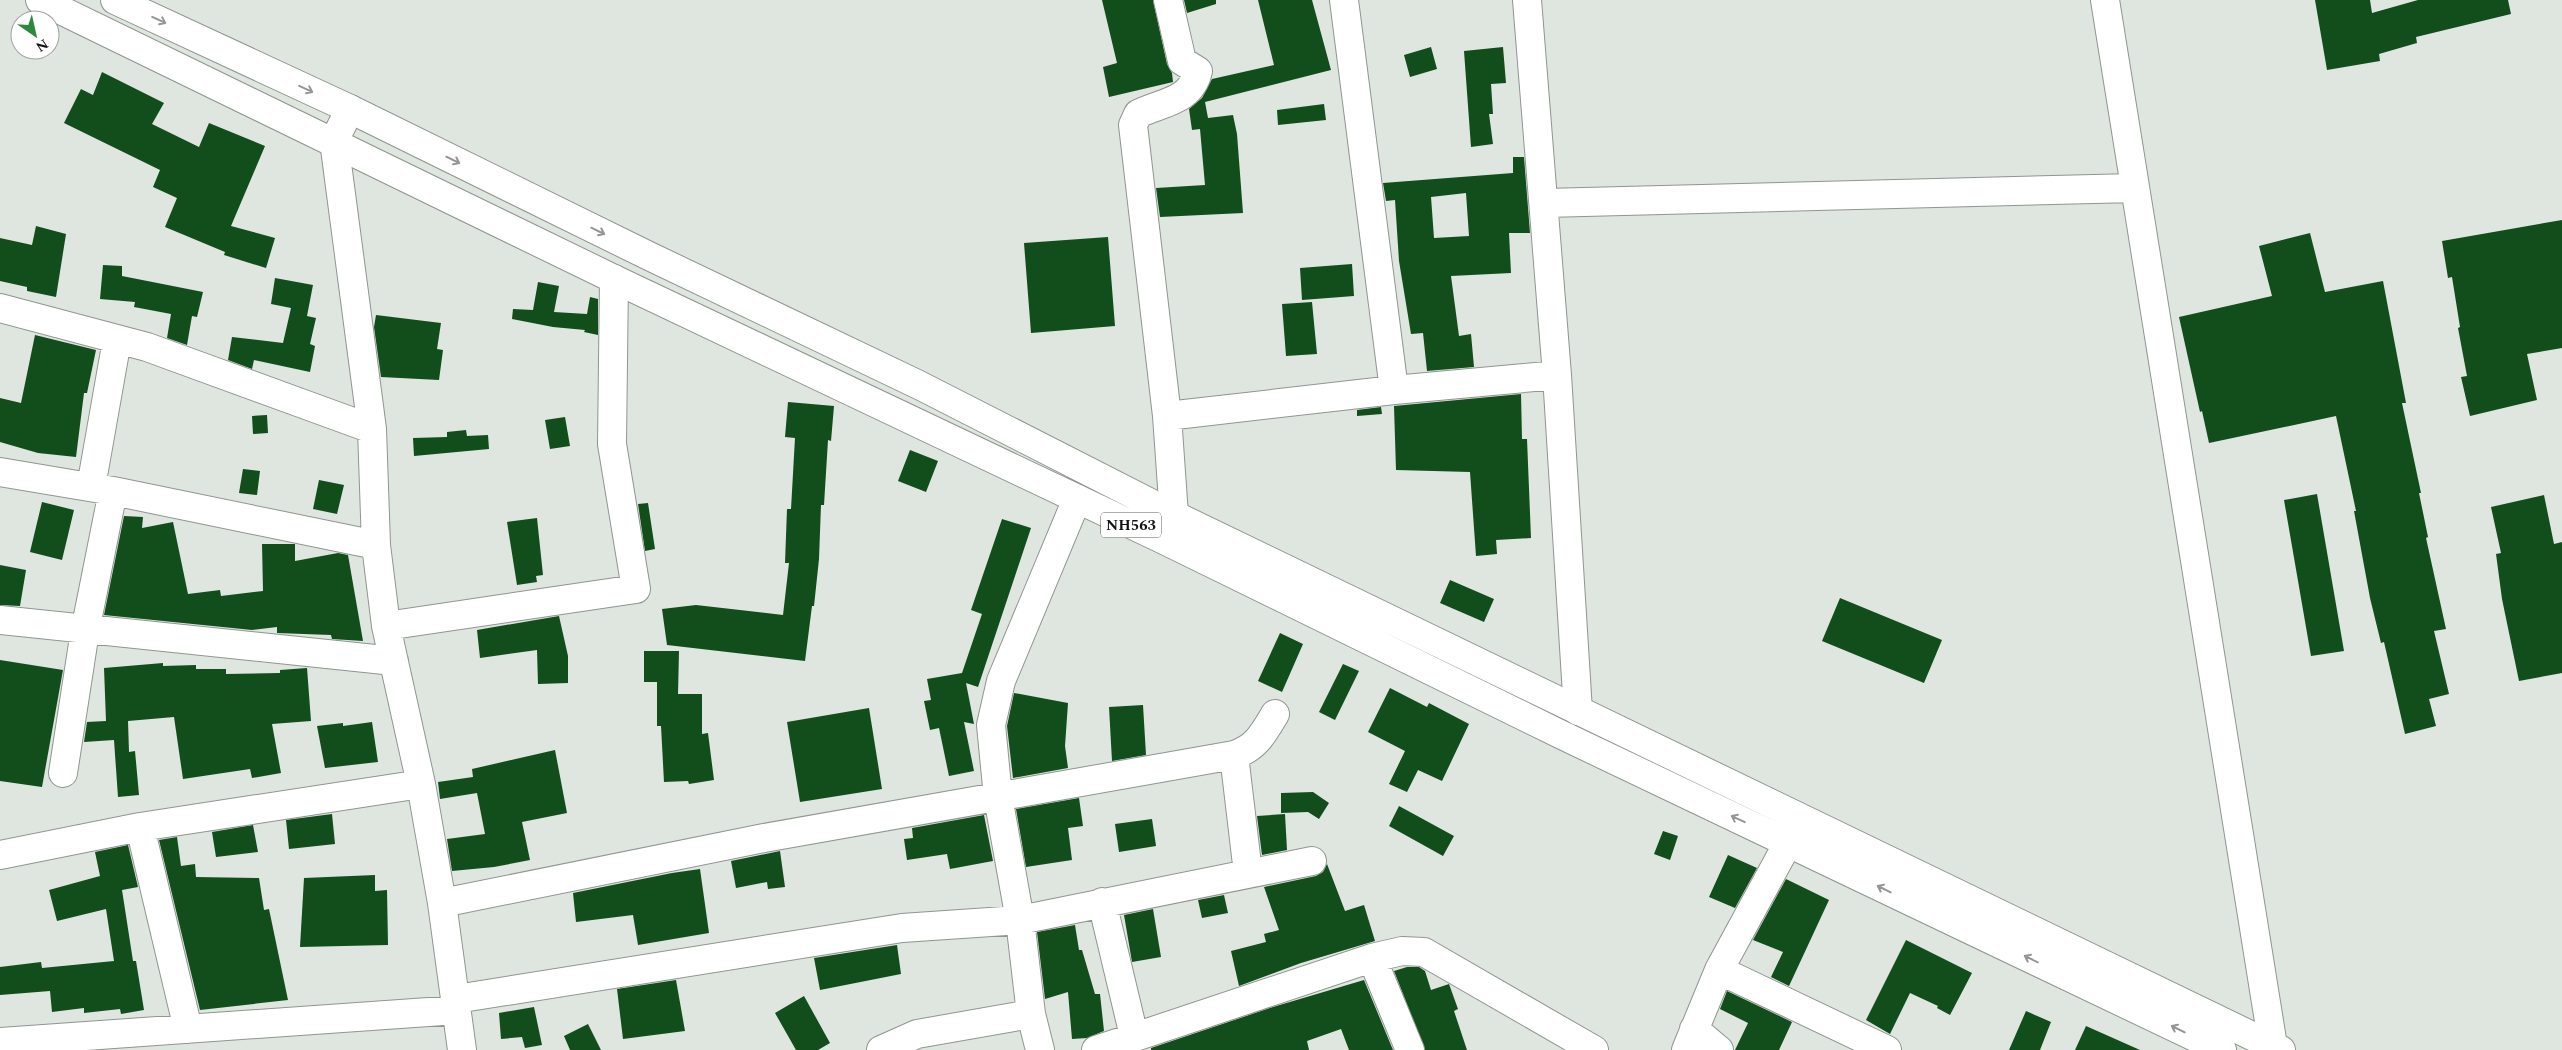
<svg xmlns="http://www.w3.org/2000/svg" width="2562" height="1050" viewBox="0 0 2562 1050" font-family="Spectral,serif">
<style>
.building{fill:#124d1c;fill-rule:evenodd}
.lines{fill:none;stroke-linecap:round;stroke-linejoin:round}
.minor-casing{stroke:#909590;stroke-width:30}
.highway-casing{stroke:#909590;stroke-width:30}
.minor{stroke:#fff;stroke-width:28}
.highway{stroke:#fff;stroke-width:28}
.oneway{stroke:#949594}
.labels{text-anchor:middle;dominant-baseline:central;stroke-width:5;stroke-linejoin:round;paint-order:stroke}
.shield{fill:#fff;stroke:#595a59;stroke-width:1}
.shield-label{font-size:15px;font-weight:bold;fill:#121412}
</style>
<rect width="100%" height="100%" fill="#dfe5df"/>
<path class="building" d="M1102,0H1153L1167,64L1172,73L1173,82L1109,97L1103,67L1117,63Z
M1184,0H1216V4L1187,13Z
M1258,0H1312L1331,70L1205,102L1208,118L1233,115L1237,134L1243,213L1160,217L1156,188L1205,185L1200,129L1192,130L1189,109L1202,98L1212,79L1274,65Z
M2315,0H2370L2372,13L2418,0H2508L2511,14L2416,37L2417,43L2379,54L2380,61L2327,70Z
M1431,47L1437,69L1410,77L1404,55Z
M1503,47L1506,83L1491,84L1493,114H1489L1493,144L1471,147L1464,51Z
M102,72L164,103L152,124L199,147L209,123L265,146L231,226L275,238L266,268L224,255L225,252L165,227L177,198L153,187L160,170L64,123L81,89L93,95Z
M1324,104L1326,120L1278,125L1277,110Z
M1513,157H1524L1530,233H1509L1511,273L1451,276L1459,336L1471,334L1474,367L1427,371L1423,333L1411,334L1399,261L1395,200L1386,201L1383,183L1513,173ZM1466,193L1469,236L1434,238L1431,197Z
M2562,220V348L2527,354L2537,400L2470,416L2461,377L2467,376L2458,328L2460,327L2452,277L2448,278L2442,241Z
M36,226L66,234L56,297L27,291V287L0,281V238L32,245Z
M2310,233L2325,292L2383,281L2406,403H2402L2421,493H2419L2428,537L2426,538L2446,629L2434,631L2449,694L2429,699L2436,726L2405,734L2384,642L2381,643L2370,598L2354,511H2356L2336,416L2209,443L2202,411L2200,412L2179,317L2272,296L2259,246Z
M1108,237L1115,326L1031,333L1024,243Z
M1352,264L1354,296L1302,300L1300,268Z
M103,265L122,266V276L203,292L197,317L192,316L187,345L167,338L171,314L134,307L135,302L100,299Z
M275,278L313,285L307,316L316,318L310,344L315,346L310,372L254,360L252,369L228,360L232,337L283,343L291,308L271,304Z
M538,282L559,286L554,312L587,314L590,297L598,299V335L584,332L585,330L553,327L512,319L513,309L533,310Z
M1312,302L1317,354L1286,356L1282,304Z
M376,315L441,323L437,349L443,350L439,380L381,377L374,327Z
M35,335L96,350L87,393H84L76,457L38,453L0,442V398L21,403Z
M1521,394L1522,439H1527L1531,538L1496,540L1497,554L1476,556L1470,472L1396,470L1394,406Z
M788,402L834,406L831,441L828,440L824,505H821L819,559L814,606H812L805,661L667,645L662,609L696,605L783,615L789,563H785L787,509H791L795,438L785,437Z
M1381,407L1382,414L1357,416V410Z
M267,415L268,433L253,434L252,416Z
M565,417L570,446L550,449L545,420Z
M466,430L467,436L488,435L489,449L414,456L413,438L447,437V432Z
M910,450L938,461L926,492L898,481Z
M243,469L260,471L257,495L239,493Z
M319,480L344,485L337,514L313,509Z
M2317,494L2344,651L2311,656L2284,500Z
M2544,495L2554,544L2562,542V673L2519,681L2502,599L2496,554L2501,553L2491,507Z
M42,502L74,510L62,560L30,552Z
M648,503L655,549L645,551L638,504Z
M124,516L143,517L142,528L173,522L188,594L220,590L221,596L263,591L262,544H295V561L338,553L348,555L363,641L332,639L331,635L277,633V627L252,630L104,615Z
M537,518L543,575L536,576L537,582L517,585L507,522Z
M1002,519L1031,528L978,687L966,683L974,724L964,722L974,771L949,776L939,728L930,730L924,701L931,700L927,679L962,673L982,614L971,610Z
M0,565L26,570L20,606L0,605Z
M1450,580L1494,599L1484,622L1440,603Z
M1840,598L1942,640L1924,683L1822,641Z
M559,616L568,656V683L538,684L537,650L480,658L477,630Z
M1280,633L1303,644L1282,692L1258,681Z
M644,651H679L678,694H702V734L708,733L714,780L689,784L688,781L664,782L661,726H657V682H644Z
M0,660L63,670L42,787L0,781Z
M163,663V666L196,665V669H226V674L280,673V670L307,668L311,721L272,724L281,773L252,778L250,769L183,779L174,717L128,721L129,752L135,751L139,795L118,797L114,740L84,742L87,722L106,721L104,668Z
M1343,664L1359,671L1335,720L1319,712Z
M1390,688L1427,707L1429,703L1469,724L1442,781L1418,770L1407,792L1389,784L1405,751L1368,732Z
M1014,693L1068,703L1065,746L1068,768L1013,778L1007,726Z
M1143,705L1146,755L1112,761L1109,707Z
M869,708L882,789L800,802L787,722Z
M372,722L378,762L325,768L317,726L343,723V726Z
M555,750L567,813L522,822L530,860L494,867L452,871L447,839L485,834L477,793L440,799L438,782L473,777L472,769Z
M1313,792L1329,803L1319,819L1308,812L1281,813V793Z
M1079,798L1083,826L1068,828L1072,860L1026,867L1016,809Z
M1399,806L1454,836L1443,856L1389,826Z
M332,814L335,844L289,849L286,820Z
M1285,814L1287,850L1262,855L1257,816Z
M984,815L993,861L950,869L947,854L907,860L904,839L913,838L912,828Z
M1152,819L1156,846L1119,852L1115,824Z
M253,825L258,852L216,857L212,832Z
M1663,831L1678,836L1670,860L1654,854Z
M177,837L181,866L195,864L196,877L259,878L264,910L269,909L288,1000L200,1010L159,840Z
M128,845L138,887L122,890L133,961H136L144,1010L121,1014L120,1009L84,1013V1008L52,1012L50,991L0,995V967L41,962L42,968L114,961L106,909L57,921L49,890L100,876L95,852Z
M780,851L785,887L768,889L767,882L736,888L731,861Z
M1728,855L1757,868L1735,908L1709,897Z
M1327,864L1345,911L1364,905L1375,941L1301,963L1239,986L1231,951L1266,942L1264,934L1279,930L1264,887L1316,876L1323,872Z
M700,869L709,933L638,945L633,915L576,922L573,893L672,873Z
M375,875V891L387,890L388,945L300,947L304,878Z
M1786,879L1829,900L1789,986L1771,977L1783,952L1753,940Z
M1224,895L1228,913L1202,918L1198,900Z
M1153,909L1161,957L1132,962L1124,915Z
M1075,925L1079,950H1082L1095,994H1100L1104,1031L1087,1038L1072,1039L1068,992L1045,999L1037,932Z
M1906,940L1972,973L1950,1015L1937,1008L1938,1006L1910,993L1890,1034L1866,1020Z
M897,945L901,974L820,990L814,958Z
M1407,967H1419L1425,971L1431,990L1449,984L1458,1009L1454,1011L1467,1050H1425L1394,971Z
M676,980L685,1031L623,1039L617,989Z
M1364,980L1393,1050H1349L1341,1029L1307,1041L1309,1050H1151V1048L1273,1007Z
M1727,991L1792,1022L1779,1050H1735L1748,1023L1720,1009Z
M804,996L830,1043L818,1050H796L775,1013Z
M534,1007L542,1045L525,1048L522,1037L501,1039L499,1013Z
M2026,1011L2051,1022L2040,1050H2009Z
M588,1024L601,1050H570L564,1036Z
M2086,1026L2140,1050H2075Z"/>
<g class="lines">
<defs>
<path id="minor" d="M1168,0L1182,61L1198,71C1191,102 1162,102 1138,114L1133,125L1167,416L1174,515
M1344,0L1394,390
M1527,0L1557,375L1578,711
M2105,0L2273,1046L2271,1050
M350,109L334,141L372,429L376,545L386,626L421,784L442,903L462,1050
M1545,203L2135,188
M0,308L147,347L372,429
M1167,416L1394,390L1557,375
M0,472L113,491L376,545
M91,487L117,340
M0,620L394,661
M386,626L636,589L612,444L614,279
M1234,755L1248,873
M63,773L85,631L113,491
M140,827L188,1029
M0,855L140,827L421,784
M1102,902L1134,1036
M442,903L764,838L1234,755C1256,748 1263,734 1275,714
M1372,958L1410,1050
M1719,970L1887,1050
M456,999L902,928L1020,920L1312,861
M1031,1014L1040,1050
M1694,1029L1719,1050
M0,1042L457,1010
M881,1050L917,1034L1031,1014L1020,920L998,797L991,725L1001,681L1077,499
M1096,1050L1372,958L1402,951L1424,952L1594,1050
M1686,1050L1719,970L1788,843"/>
<path id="highway" d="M40,0L614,279L1162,539L1562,735L2222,1050
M115,0L350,109L649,256L919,385L1174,515L2281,1050"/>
</defs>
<use href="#minor" class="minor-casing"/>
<use href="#highway" class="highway-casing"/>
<use href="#minor" class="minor"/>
<use href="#highway" class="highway"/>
</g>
<defs><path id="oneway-shaft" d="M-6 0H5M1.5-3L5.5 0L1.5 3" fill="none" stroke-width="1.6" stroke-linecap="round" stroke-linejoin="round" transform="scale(1.25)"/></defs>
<g class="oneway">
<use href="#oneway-shaft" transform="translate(159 20) rotate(25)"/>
<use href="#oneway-shaft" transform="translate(306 89) rotate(25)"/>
<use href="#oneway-shaft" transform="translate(453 160) rotate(26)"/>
<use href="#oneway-shaft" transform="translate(598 231) rotate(26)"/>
<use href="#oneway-shaft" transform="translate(1738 819) rotate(-155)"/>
<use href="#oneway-shaft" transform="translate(1884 889) rotate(-154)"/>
<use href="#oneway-shaft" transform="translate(2031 959) rotate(-154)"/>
<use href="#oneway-shaft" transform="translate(2178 1029) rotate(-154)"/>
</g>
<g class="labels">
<rect class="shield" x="1101" y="512.5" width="60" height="25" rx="4"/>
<g class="shield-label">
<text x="1131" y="525">NH563</text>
</g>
</g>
<g transform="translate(35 35) rotate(146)"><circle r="24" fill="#ffffff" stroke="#a0a1a0"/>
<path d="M0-4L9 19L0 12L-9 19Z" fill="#2d8a3c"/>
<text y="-8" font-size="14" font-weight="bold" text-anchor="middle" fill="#121412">N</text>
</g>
</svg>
